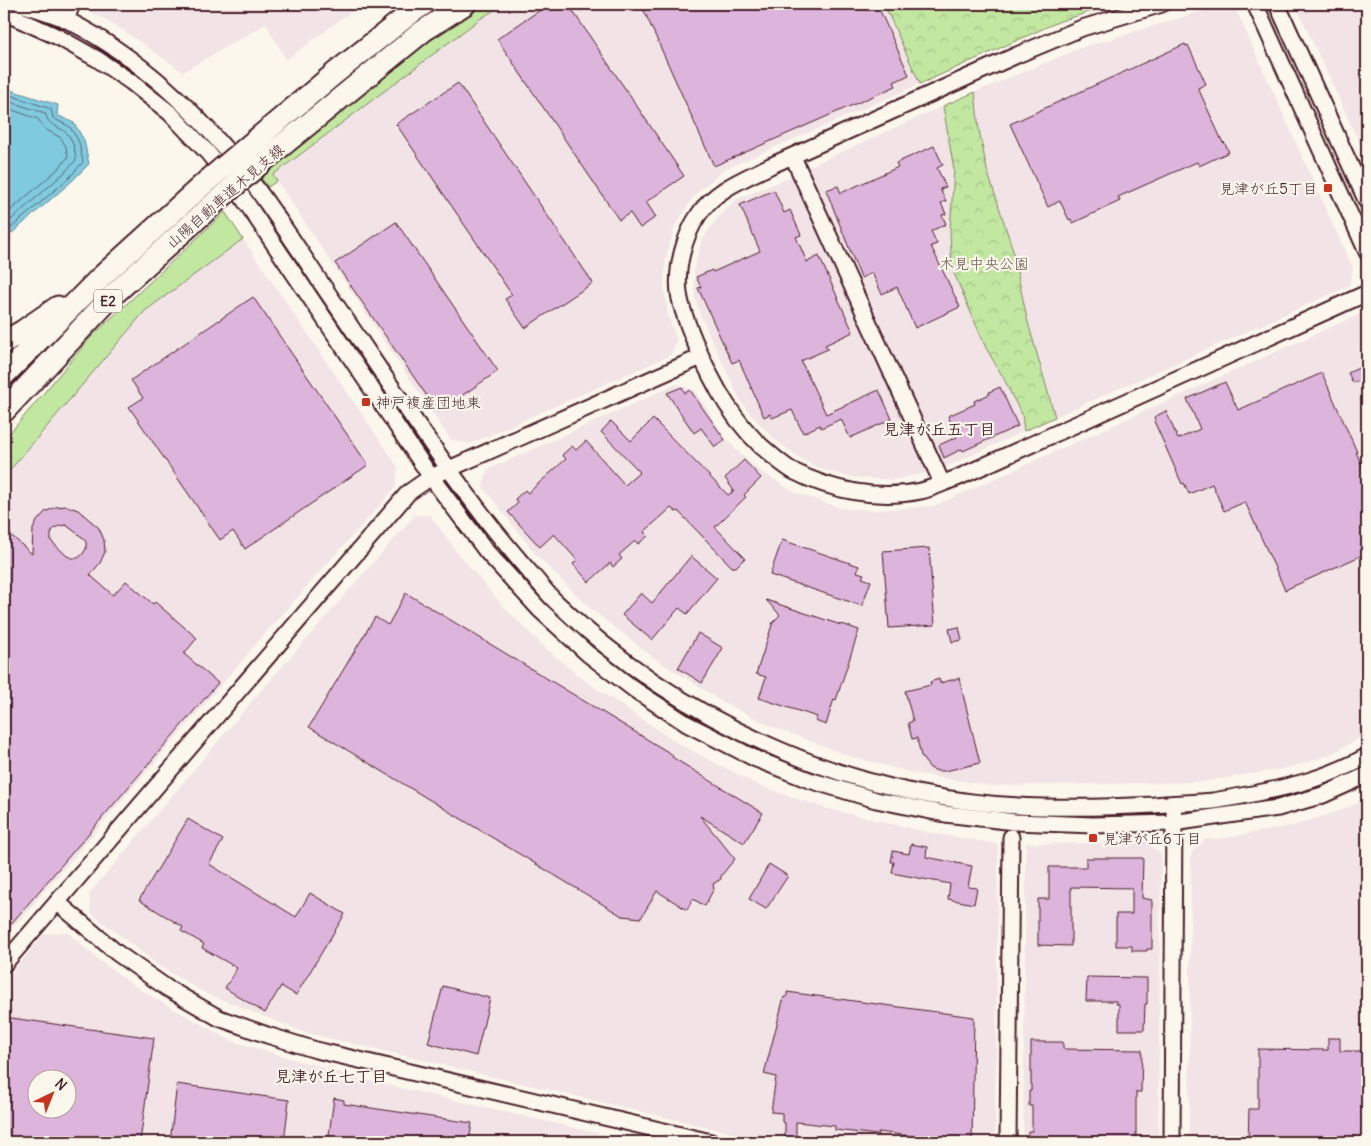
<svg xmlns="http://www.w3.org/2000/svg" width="1371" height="1146" viewBox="0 0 1371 1146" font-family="Delius,'Klee One',sans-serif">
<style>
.built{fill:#f2e3e7;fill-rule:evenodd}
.grass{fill:#c1e7a1;stroke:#868366}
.park{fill:url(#park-crowns);stroke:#868366}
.water{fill:#7fcadf;stroke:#6a8697}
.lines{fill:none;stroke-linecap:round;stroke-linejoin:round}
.shore{stroke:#5f6373;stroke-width:1}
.building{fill:#ddb4db;stroke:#4a1f2b;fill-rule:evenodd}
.minor-casing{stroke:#4a1f2b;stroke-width:19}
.highway-casing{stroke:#4a1f2b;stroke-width:25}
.minor{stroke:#fbf7ec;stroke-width:15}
.highway{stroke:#fbf7ec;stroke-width:21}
.highway-bridge-casing{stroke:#4a1f2b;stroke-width:25;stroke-linecap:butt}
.highway-bridge{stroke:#fbf7ec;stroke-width:21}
.poi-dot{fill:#c8321e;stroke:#fbf7ec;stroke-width:2}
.labels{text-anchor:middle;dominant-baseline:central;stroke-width:4.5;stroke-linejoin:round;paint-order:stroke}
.shield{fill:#fbf7ec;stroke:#7f6065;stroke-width:1}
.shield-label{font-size:14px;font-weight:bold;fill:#4a1f2b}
.poi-label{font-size:15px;fill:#4a1f2b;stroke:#fbf7ec;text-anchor:start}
.street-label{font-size:15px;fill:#4a1f2b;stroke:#fbf7ec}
.park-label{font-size:15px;fill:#685148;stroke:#fbf7ec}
.neighbourhood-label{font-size:16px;font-weight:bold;fill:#4a1f2b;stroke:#fbf7ec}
</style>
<defs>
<pattern id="park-crowns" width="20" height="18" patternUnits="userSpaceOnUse" patternTransform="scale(1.25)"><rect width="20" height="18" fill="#c1e7a1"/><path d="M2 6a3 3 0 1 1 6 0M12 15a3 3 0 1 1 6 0" fill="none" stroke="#a7c68b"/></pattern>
</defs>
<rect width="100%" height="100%" fill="#fbf7ec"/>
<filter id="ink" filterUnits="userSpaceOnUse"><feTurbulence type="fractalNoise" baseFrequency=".02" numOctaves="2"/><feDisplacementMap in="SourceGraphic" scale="10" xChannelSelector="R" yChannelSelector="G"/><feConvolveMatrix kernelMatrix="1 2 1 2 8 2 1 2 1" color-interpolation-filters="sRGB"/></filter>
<g filter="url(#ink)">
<path class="built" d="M75,4H361L286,60L266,24L183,72L114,24Z
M504,4H884L920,84L725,169L701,189L692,199L675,226L666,256L664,285L668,316L677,339L671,355L470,444L450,439L273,175L480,19Z
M1295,4H1367V159Z
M1223,5L1237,12L1353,269L1349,286L1055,417L1027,319L1012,247L987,170L979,130L975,92L1081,48Z
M943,106L954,170L950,230L951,254L986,348L1004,379L1013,398L1022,414L1024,431L942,469L806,168Z
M792,176L927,473L891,480L850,477L826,471L801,459L774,439L752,416L739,398L700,315L695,297L694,269L702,240L716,220L735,200Z
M243,239L398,467L395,488L276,621L4,938V477L145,311Z
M1360,314L1367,316V734L1329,755L1287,768L1201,782L991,786L913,773L846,755L771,726L721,701L654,658L591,609L537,556L483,487L487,470L677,384L695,391L725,437L739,453L760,471L796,493L840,508L875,510L934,506Z
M415,515H430L460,556L503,606L539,642L577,675L677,743L760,786L821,807L926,832L998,844L995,1142H770L303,1032L205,993L159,966L91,913L89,894L247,707Z
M1367,799V1142H1189L1191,853L1205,839H1219L1291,826L1334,813Z
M1146,842L1161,854L1158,1142H1023L1026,843L1049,844Z
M67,932L100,961L136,987L161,1002L232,1041L358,1078L635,1142H4V982L44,934ZM38,1078H68V1108H38Z"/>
<path class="grass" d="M480,4H504L480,19L273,175L277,181L268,187L260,177L421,43Z
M225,212L243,239L145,311L4,477V440L91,337Z"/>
<path class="park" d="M884,4H1114L1058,22L920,84Z
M975,92L979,130L987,170L1012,247L1027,319L1055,417L1024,431L1022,414L1013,398L1004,379L986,348L954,273L951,254L950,230L954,170L943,106Z"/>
<path class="water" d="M4,88L58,105L57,115L74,123L84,140L89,164L72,181L4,240Z"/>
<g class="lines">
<path class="shore" d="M4,93L51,109L53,118L70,127L79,142L83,162L69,178L4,234
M4,100L45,113C49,126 54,124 64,131C73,137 75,150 76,160L64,173L4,226
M4,107L38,119L45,129L61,138L66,147L68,157L59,168L4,216"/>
</g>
<path class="building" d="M549,4H568L684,176L646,202L656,217L640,228L630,213L619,220L497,39Z
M641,4H877L909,75L894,82L896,86L714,166Z
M1185,44L1186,46L1188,45L1206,84L1198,88L1223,143L1224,142L1229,152L1199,166L1197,162L1118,197L1120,201L1073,223L1071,219L1069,220L1060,201L1048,207L1010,124Z
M458,83L593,283L525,328L505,299L512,295L396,124Z
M934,146L943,165L937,168L946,187L940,189L946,201L941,203L946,214L942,215L946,224L931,231L937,244L931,246L960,307L915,328L897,287L882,294L872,273L861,278L826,190L838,186L841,193L898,167L896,163Z
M774,190L784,213L790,210L801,235L796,237L807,262L819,256L853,332L825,345L828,349L801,361L826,414L879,390L892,419L850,438L841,419L821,428L820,425L803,433L792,410L772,418L770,414L764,417L739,360L732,363L698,288L701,287L696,277L712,270L713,272L760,251L740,205Z
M396,222L498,371L438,412L335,263Z
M253,297L368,465L245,549L233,531L220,540L129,407L143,398L131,380Z
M1367,364V377L1353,383L1348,373Z
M1322,373L1357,452H1356L1367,477V553L1285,590L1245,502L1224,511L1212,484L1189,494L1184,483L1182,484L1154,421L1155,420L1154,417L1166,411L1178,439L1200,429L1187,399L1225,382L1238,410Z
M682,387L685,393L690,390L725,440L715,447L701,428L694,433L667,393Z
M1000,387L1018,426L963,451L962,449L944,458L939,445L957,437L948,416L975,404L974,401L990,394L989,392Z
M653,419L728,495L734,491L725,478L744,460L761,478L744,495L746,497L715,527L745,558L736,567H732L678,511L676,512L671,508L644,532L648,536L638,544L635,541L619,555L622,559L613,567L610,563L589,582L573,564L577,560L554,534L540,547L508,512L518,503L515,499L525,490L528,493L566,459L562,455L572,446L576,450L586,441L625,485L640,472L601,432L611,421L631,441Z
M67,506L78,510L99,528L104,540L105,552L100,563L90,575L113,595L126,581L153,604L155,602L197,638L184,654L218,683L4,932V529L32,554L33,529L37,521L45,512L56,507ZM66,525L82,537L86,542V549L82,555L78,558H72L67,556L51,541V534L53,529L59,526Z
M782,540L859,566L857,572L864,574L862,578L871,581L862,606L770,575Z
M929,548L935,625L889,628L883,551Z
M691,556L717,578L687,614L679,608L652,640L622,615L641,593L652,603Z
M406,593L673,755L672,757L763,813L744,843L700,816L735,859L729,866L721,876V879L713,884L714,890L712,892L705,906L693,899L687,910L657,891L641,918L622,916L309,727L375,617L388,625Z
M766,600L841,625L842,624L859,630L836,700L834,699L826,725L815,721L817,717L759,698L766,677L756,674L773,622L780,615Z
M959,627L962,640L952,642L949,629Z
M698,633L723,648L702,683L678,668Z
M959,678L980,763L945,771H937L930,768L925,762L921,756L917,738L912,739L908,723L913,721L905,691L931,685L930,682L939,679L940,683Z
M188,819L223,840L209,864L296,917L310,893L345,914L296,995L281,986L265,1013L225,988L237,968L202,948L204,944L181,931L183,927L139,900Z
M911,844L927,847L926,857L972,866L968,887L977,888L974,904L948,899L950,884L892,873L894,862H891L893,851L909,854Z
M1086,858H1143L1142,898L1152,900V949H1147V951H1132V946H1116V914H1132V888L1071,887V946L1038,945V899H1049V867H1086Z
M769,864L788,876L766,909L749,899Z
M1087,977L1147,978V1004H1145L1144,1030H1119V1004H1116V1001H1086Z
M443,986L490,998L476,1056L428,1043Z
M787,992L974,1017L972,1142H953V1141L878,1132V1135L835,1130V1126L796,1122V1141L785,1139V1123L782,1122V1113L771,1112L776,1077L764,1074L784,997H787Z
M4,1017L154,1038L140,1142H4ZM38,1078H68V1108H38Z
M1328,1038H1340V1051H1367V1142H1248L1249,1109H1258V1049L1328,1050Z
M1031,1042H1063V1049L1142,1050L1141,1092H1136V1142H1028V1131H1032V1106H1029V1091H1031Z
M177,1084L289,1100L284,1142H170Z
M334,1098L344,1100V1104L472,1123L469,1142H328Z"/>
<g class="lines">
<defs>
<path id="minor" d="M21,4C37,9 54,14 69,21C145,60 207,121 257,189C279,219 299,250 319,280C372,357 423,436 479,510C496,533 514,554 533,576C540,584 547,593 555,601C685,727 863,804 1044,807C1081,808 1117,807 1154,805C1174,803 1194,803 1213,801C1225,799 1236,797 1247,795C1290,787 1328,778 1367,756
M1162,4L1082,28L1017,55L770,166C744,179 716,189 699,214C684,236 676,267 679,293C681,309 688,325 694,340C713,385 735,427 774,457C780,462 786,467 793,471C832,491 878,500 921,491C933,488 945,482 957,478L1367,293
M1255,4L1367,252
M1277,4L1367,202
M4,14L14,17L58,37L97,59L131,82L170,113L208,153L241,195L431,477L487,552L540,610L588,654L635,690L687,724L756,759L809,780L876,800L945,814L1015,822L1093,825L1173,823L1278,808L1323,795L1367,775
M66,20L72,4
M793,157L942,483
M57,902L117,953L167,988L219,1018L267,1035L316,1050L711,1142
M4,964L408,493L431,477L701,357
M1008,1142L1011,837
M1172,1142L1174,814"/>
<path id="highway" d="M251,144L334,74L412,12L424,4
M263,161L423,31L465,4
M4,342L23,331L58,307
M4,375L100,278L206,182
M4,411L114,294L219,199"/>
</defs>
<use href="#minor" class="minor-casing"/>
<use href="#highway" class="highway-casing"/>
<use href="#minor" class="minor"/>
<use href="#highway" class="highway"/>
<defs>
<path id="highway-bridge" d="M206,182L251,144
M219,199L263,161"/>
</defs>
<use href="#highway-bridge" class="highway-bridge-casing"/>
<use href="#highway-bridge" class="highway-bridge"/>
</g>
</g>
<g class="poi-dot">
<rect x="1323" y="183" width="10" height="10" rx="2.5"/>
<rect x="361" y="397" width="10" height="10" rx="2.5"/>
<rect x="1088" y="833" width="10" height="10" rx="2.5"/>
</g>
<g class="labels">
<rect class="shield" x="94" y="289.5" width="28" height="23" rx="4"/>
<g class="shield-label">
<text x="108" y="301">E2</text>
</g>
<g class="poi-label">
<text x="1318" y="188" text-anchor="end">見津が丘5丁目</text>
<text x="376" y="402">神戸複産団地東</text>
<text x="1103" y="838">見津が丘6丁目</text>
</g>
<g class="street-label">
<text transform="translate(225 196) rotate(-41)">山陽自動車道木見支線</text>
</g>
<g class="park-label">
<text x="984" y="263">木見中央公園</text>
</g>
<g class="neighbourhood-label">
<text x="939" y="429">見津が丘五丁目</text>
<text x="331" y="1076">見津が丘七丁目</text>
</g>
</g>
<rect width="1371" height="1146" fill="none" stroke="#fbf7ec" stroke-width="20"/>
<rect x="10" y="10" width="1351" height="1126" fill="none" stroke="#4a1f2b" stroke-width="2" filter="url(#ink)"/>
<g transform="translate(52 1094) rotate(43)"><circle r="24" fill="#fbf7ec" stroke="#b4a19f"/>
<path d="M0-4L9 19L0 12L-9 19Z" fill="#c8321e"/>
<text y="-8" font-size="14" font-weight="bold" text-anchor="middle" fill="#4a1f2b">N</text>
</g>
</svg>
